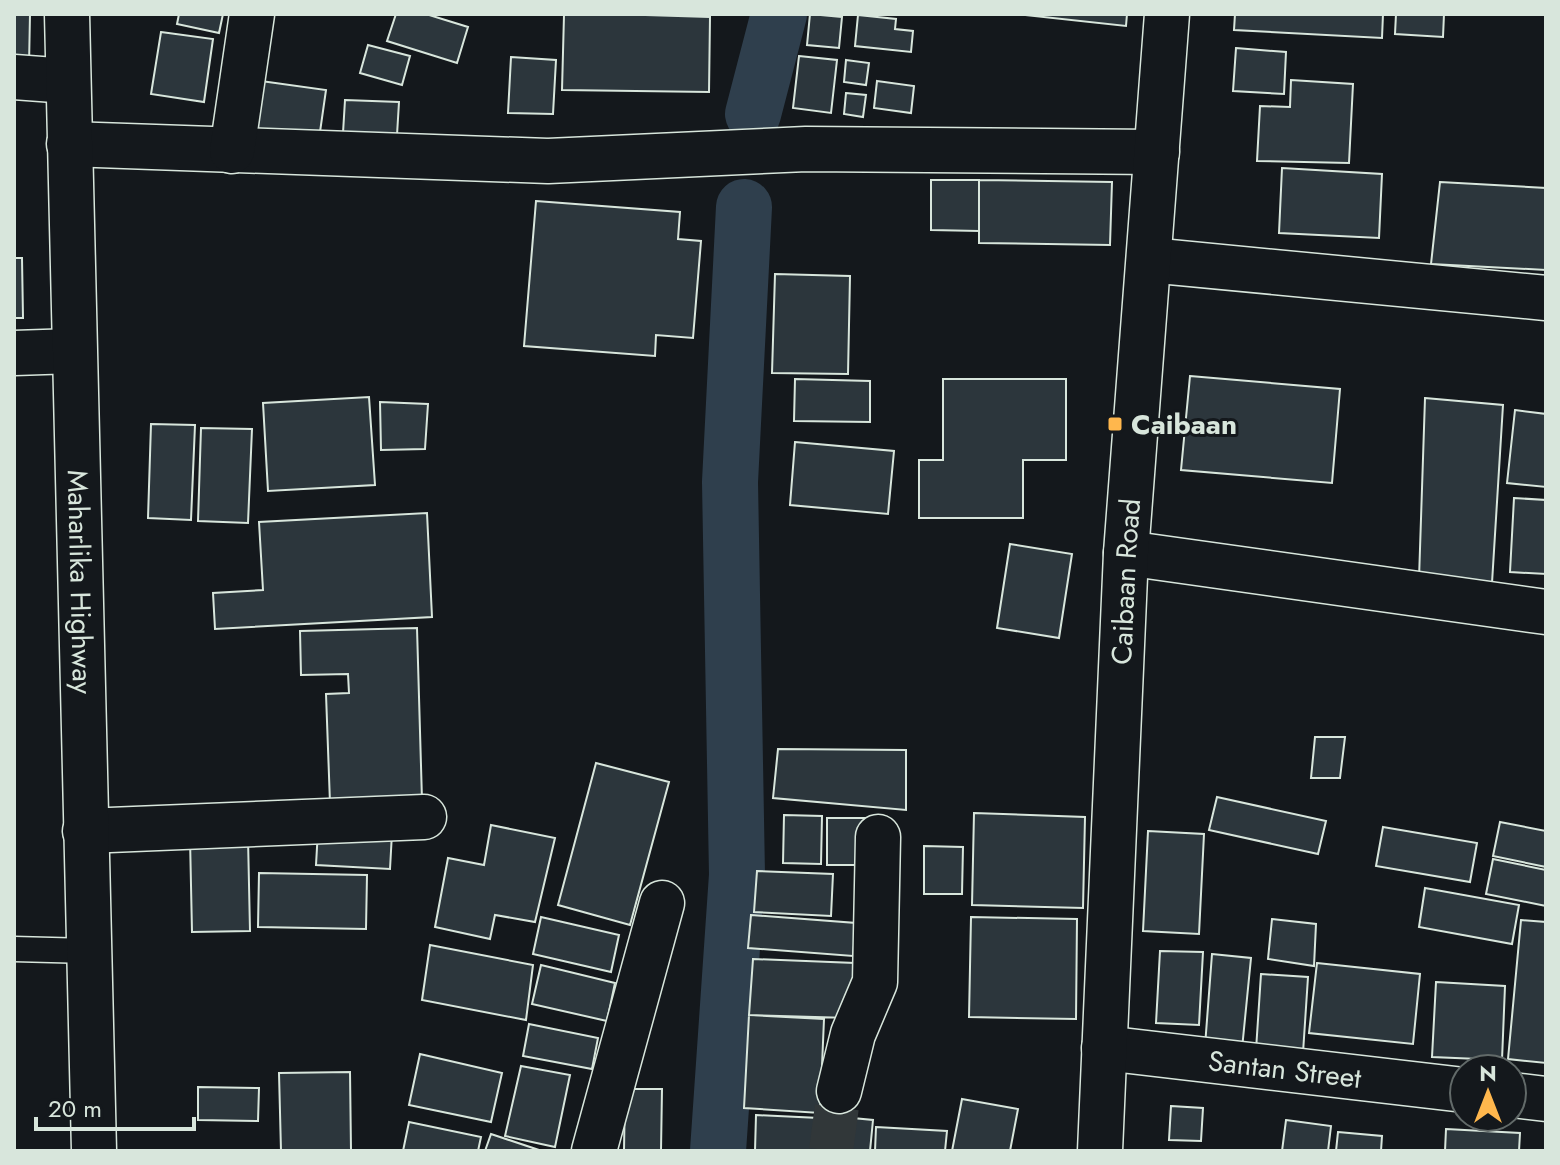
<svg xmlns="http://www.w3.org/2000/svg" width="1560" height="1165" viewBox="0 0 1560 1165" font-family="Jost,sans-serif">
<style>
.lines{fill:none;stroke-linecap:round;stroke-linejoin:round}
.canal{stroke:#2f3f4d;stroke-width:56}
.building{fill:#2c363c;stroke:#d8e6dc;stroke-width:2}
.street-tunnel{stroke:#313739;stroke-width:44;stroke-dasharray:44 22;stroke-linecap:butt}
.lane-casing{stroke:#d8e6dc;stroke-width:27}
.street-casing{stroke:#d8e6dc;stroke-width:47}
.secondary-casing{stroke:#d8e6dc;stroke-width:47}
.highway-casing{stroke:#d8e6dc;stroke-width:47}
.lane{stroke:#14181c;stroke-width:24}
.street{stroke:#14181c;stroke-width:44}
.secondary{stroke:#14181c;stroke-width:44}
.highway{stroke:#14181c;stroke-width:44}
.poi-dot{fill:#ffb74d;stroke:#14181c;stroke-width:3}
.labels{text-anchor:middle;dominant-baseline:central;stroke-width:6;stroke-linejoin:round;paint-order:stroke}
.poi-label{font-size:28px;font-weight:bold;fill:#d8e6dc;stroke:#14181c;text-anchor:start}
.street-label{font-size:28px;fill:#d8e6dc;stroke:#14181c}
</style>
<rect width="100%" height="100%" fill="#14181c"/>
<g class="lines">
<path class="canal" d="M753,114L779,14
M718,1151L737,875L730,482L744,207"/>
</g>
<path class="building" d="M14,14H30L29,66L14,65Z
M179,14H223L219,33L177,24Z
M396,14H426L468,27L457,63L387,41Z
M613,14L710,17L709,92L562,90L564,15Z
M810,14L842,17L839,48L807,45Z
M1015,14H1127L1126,26Z
M1235,14H1383L1382,38L1234,30Z
M1396,14H1444L1443,37L1395,34Z
M858,15L896,19L895,29L913,31L911,52L855,46Z
M161,32L213,39L204,102L151,94Z
M368,45L410,56L402,85L360,73Z
M1236,48L1286,52L1284,94L1233,91Z
M799,56L837,60L831,113L793,108Z
M511,57L556,60L553,114L508,113Z
M846,60L869,63L866,85L844,82Z
M1291,80L1353,84L1349,163L1257,161L1260,106L1290,107Z
M261,81L326,90L319,139L255,131Z
M877,81L914,86L911,113L874,108Z
M846,93L866,95L863,117L844,114Z
M345,100L399,102L397,135L343,133Z
M1282,168L1382,174L1379,238L1279,233Z
M931,180H979V231L931,230Z
M979,180L1112,182L1110,245L979,243Z
M1440,182L1546,188V270L1431,264Z
M536,201L680,212L678,239L701,241L693,338L656,335L655,356L524,346Z
M14,258H22L23,318H14Z
M775,274L850,276L848,374L772,373Z
M1190,376L1340,389L1332,483L1181,470Z
M795,379L870,381V422L794,421Z
M943,379H1066V460H1023V518H919V460H943Z
M369,397L375,485L268,491L263,403Z
M1425,398L1503,405L1492,583L1419,579Z
M380,402L428,404L425,449L381,450Z
M1515,410L1546,414V487L1507,483Z
M151,424L195,425L191,520L148,518Z
M201,428L252,429L248,523L198,521Z
M795,442L894,451L888,514L790,505Z
M1514,498L1546,500V574L1510,572Z
M427,513L432,617L215,629L213,593L263,590L259,522Z
M1010,544L1072,554L1059,638L997,628Z
M417,628L422,800L330,803L326,694L349,693L348,674L301,675L300,631Z
M1315,737H1345L1340,778H1311Z
M778,749L906,750V810L773,798Z
M596,763L669,782L630,925L558,905Z
M1217,797L1326,821L1318,854L1209,830Z
M974,813L1085,817L1083,908L972,905Z
M784,815L822,816L821,864L783,863Z
M827,818H867L866,865H827Z
M1500,822L1546,831V867L1493,856Z
M491,825L555,838L535,922L495,915L490,939L435,927L448,858L484,865Z
M1383,827L1477,843L1470,882L1376,866Z
M318,830L392,833L390,869L316,865Z
M1148,831L1204,834L1199,934L1143,931Z
M190,838H248L250,931L192,932Z
M924,846L963,847L962,894H924Z
M1493,859L1546,870V906L1486,894Z
M757,871L833,874L831,916L754,912Z
M259,873L367,875L366,929L258,927Z
M1425,888L1519,905L1512,944L1419,927Z
M751,915L856,923L853,956L748,948Z
M541,917L619,935L611,972L533,954Z
M971,917L1077,919L1076,1019L969,1017Z
M1272,919L1316,924L1314,966L1268,959Z
M1521,920L1546,922V1063L1508,1059Z
M430,945L533,965L526,1020L422,1000Z
M1160,951L1203,952L1199,1025L1156,1023Z
M1212,954L1251,958L1242,1049L1205,1046Z
M753,959L855,963L850,1018L749,1015Z
M1317,963L1420,974L1413,1044L1309,1033Z
M541,965L615,983L607,1021L532,1004Z
M1261,974L1308,977L1303,1053L1256,1050Z
M1436,982L1505,986L1502,1060L1432,1057Z
M749,1015L824,1019L820,1113L744,1108Z
M529,1024L598,1038L592,1069L523,1056Z
M420,1054L502,1073L491,1122L409,1105Z
M521,1066L570,1075L555,1147L505,1136Z
M350,1072L351,1151H281L279,1073Z
M198,1087L259,1088L258,1121L198,1120Z
M625,1089H662L661,1151H624Z
M962,1099L1018,1109L1010,1151H952Z
M1171,1106L1203,1108L1201,1141L1169,1140Z
M756,1115L819,1118L818,1151H755Z
M842,1117L873,1120L870,1151H838Z
M1286,1120L1331,1126L1328,1151H1282Z
M409,1122L481,1137L478,1151H403Z
M876,1127L947,1131L945,1151H875Z
M1446,1129L1520,1133L1519,1151H1445Z
M1338,1132L1382,1136L1381,1151H1336Z
M491,1134L542,1151H485Z"/>
<g class="lines">
<path class="street-tunnel" d="M831,1151L839,1091"/>
<defs>
<path id="lane" d="M14,949L89,951"/>
<g id="street">
<path d="M14,77L68,81"/>
<path d="M69,144L548,161L806,149L1157,152"/>
<path d="M232,151L252,14"/>
<path d="M1149,260L1546,298"/>
<path d="M14,353L74,351"/>
<path d="M1126,553L1546,612"/>
<path d="M85,831L424,817"/>
<path id="s1" d="M1104,1048L1464,1090"/>
<path d="M839,1091L853,1034L875,982L878,837"/>
<path d="M1512,1095L1546,1099"/>
<path d="M594,1151L662,903"/>
</g>
<g id="secondary">
<path id="s2" d="M1100,1151L1126,553L1167,14"/>
</g>
<g id="highway">
<path id="s3" d="M67,14L94,1151"/>
</g>
</defs>
<use href="#lane" class="lane-casing"/>
<use href="#street" class="street-casing"/>
<use href="#secondary" class="secondary-casing"/>
<use href="#highway" class="highway-casing"/>
<use href="#lane" class="lane"/>
<use href="#street" class="street"/>
<use href="#secondary" class="secondary"/>
<use href="#highway" class="highway"/>
</g>
<rect class="poi-dot" x="1107" y="416" width="16" height="16" rx="4"/>
<g class="labels">
<g class="poi-label">
<text x="1131" y="424">Caibaan</text>
</g>
<g class="street-label">
<text stroke="none"><textPath href="#s2" startOffset="570">Caibaan Road</textPath></text>
<text stroke="none"><textPath href="#s3" startOffset="568">Maharlika Highway</textPath></text>
<text stroke="none"><textPath href="#s1" startOffset="182">Santan Street</textPath></text>
</g>
</g>
<rect width="1560" height="1165" fill="none" stroke="#d8e6dc" stroke-width="32"/>
<g transform="translate(1488 1093)"><circle r="38" fill="#14181c" stroke="#626a69" stroke-width="2"/>
<path d="M0-6L14 30L0 20L-14 30Z" fill="#ffb74d"/>
<text y="-12" font-size="22" font-weight="bold" text-anchor="middle" fill="#d8e6dc">N</text>
</g>
<path d="M36 1117v12h158v-12" fill="none" stroke="#d8e6dc" stroke-width="4"/>
<text x="48" y="1117" font-size="24" fill="#d8e6dc" stroke="#14181c" stroke-width="6" paint-order="stroke">20 m</text>
</svg>
